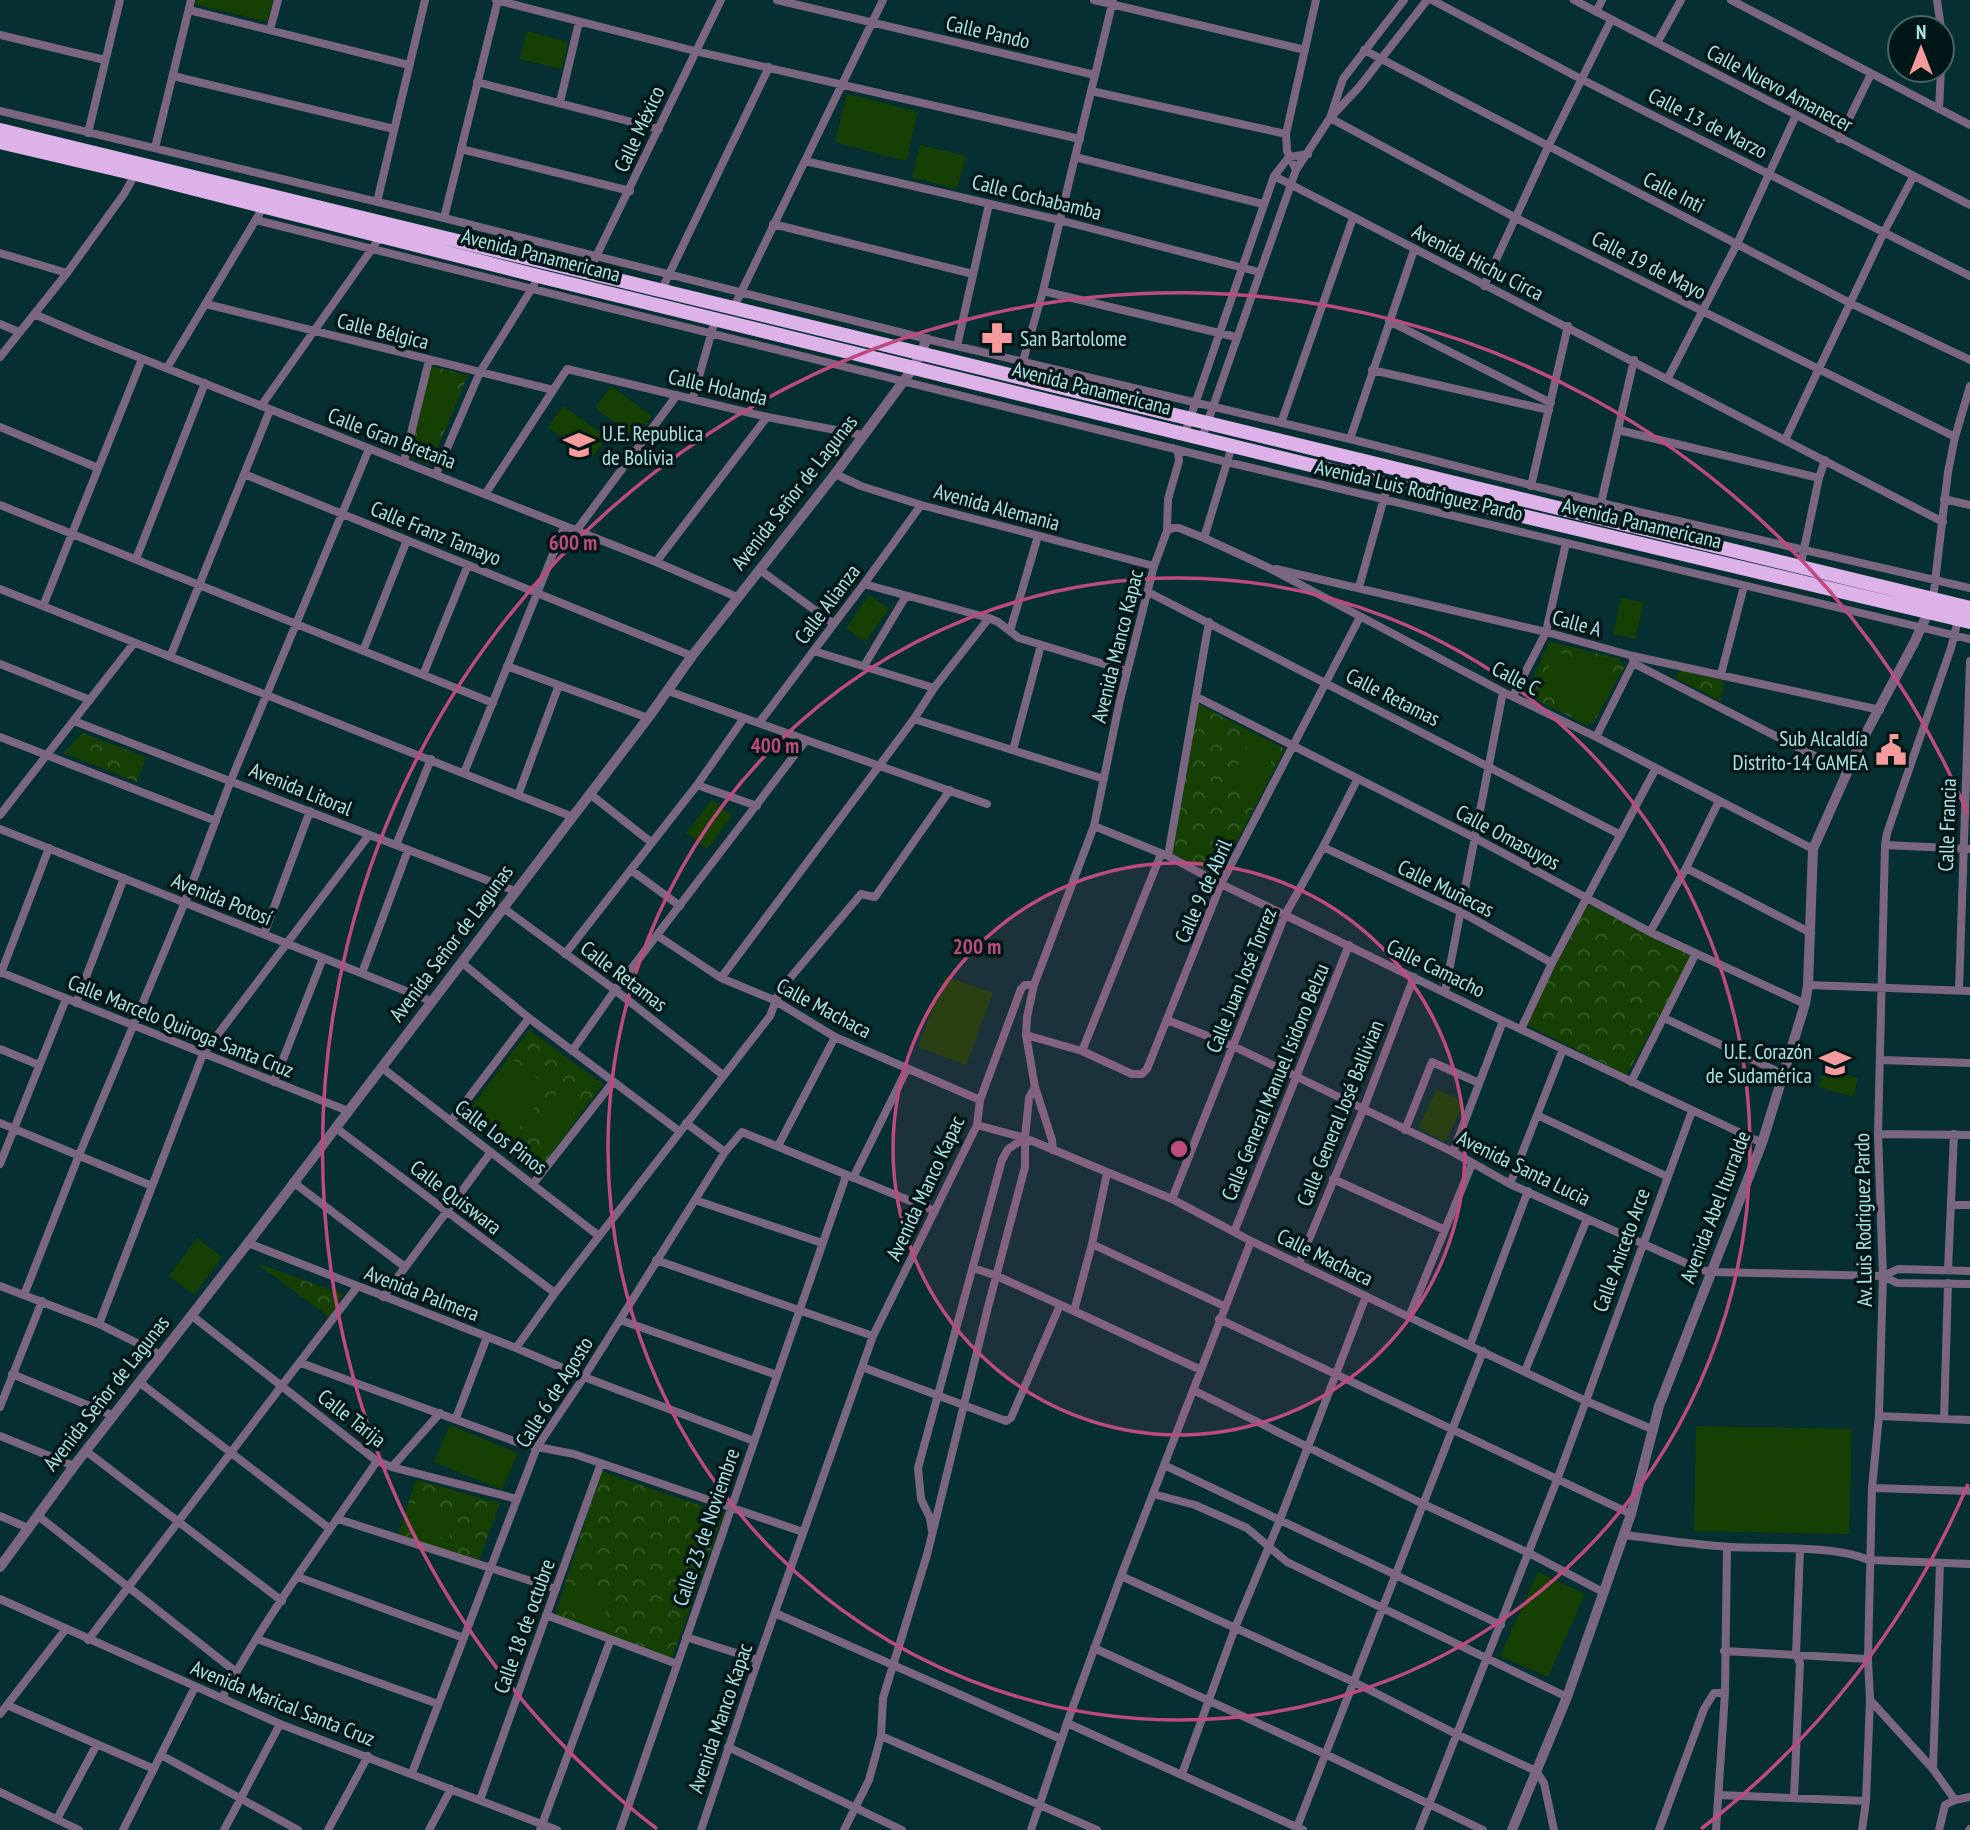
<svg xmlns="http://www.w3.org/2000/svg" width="1970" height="1830" viewBox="0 0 1970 1830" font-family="'PT Sans Narrow',sans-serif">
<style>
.park{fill:url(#park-crowns)}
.pitch{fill:#163f04}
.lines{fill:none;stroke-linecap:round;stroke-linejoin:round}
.minor{stroke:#7b6682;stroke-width:8}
.tertiary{stroke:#7b6682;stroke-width:10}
.trunk{stroke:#dcb2e9;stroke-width:14}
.ring{fill:none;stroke:#bd4b7d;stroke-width:3.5}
.labels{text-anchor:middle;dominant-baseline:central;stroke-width:7;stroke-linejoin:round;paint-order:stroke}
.street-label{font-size:21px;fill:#aee3e4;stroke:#001617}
.poi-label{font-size:21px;fill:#aee3e4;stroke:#001617;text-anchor:start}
.centre{fill:#bd4b7d;stroke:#001617;stroke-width:3.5}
.ring-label{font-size:21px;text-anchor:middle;font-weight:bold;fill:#bd4b7d;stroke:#001617;stroke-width:7;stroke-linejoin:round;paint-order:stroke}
</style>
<defs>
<pattern id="park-crowns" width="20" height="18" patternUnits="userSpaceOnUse" patternTransform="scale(1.75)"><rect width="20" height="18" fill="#163f04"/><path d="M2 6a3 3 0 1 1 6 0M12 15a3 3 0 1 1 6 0" fill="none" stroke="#355b28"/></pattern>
</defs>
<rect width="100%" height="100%" fill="#062f31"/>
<path class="park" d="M430,366L468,375L430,466L408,457Z
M1549,642L1618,658L1625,666L1594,722L1586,725L1526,694Z
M1680,670L1725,681L1720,701L1676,678L1677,673Z
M1198,704L1285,749L1219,876L1171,853Z
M82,733L146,757L137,782L64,753Z
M1588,904L1692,956L1627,1075L1525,1024Z
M529,1030L603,1084L536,1174L463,1119Z
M256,1263L343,1294L329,1317Z
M601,1471L724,1514L672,1659L555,1616Z
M416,1480L500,1503L478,1563L398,1535Z"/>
<path class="pitch" d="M195,0H273L268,22L194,4Z
M527,31L568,42L562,69L520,59Z
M847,94L918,112L906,161L835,142Z
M920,145L966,156L957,189L912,177Z
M430,376L457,383L446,425L419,418Z
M611,386L652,416L636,438L595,408Z
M563,406L607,437L592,458L548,427Z
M869,595L889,609L865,642L846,628Z
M1621,598L1644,603L1635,639L1613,634Z
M1558,651L1613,680L1593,718L1537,689Z
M1252,737L1277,749L1256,791L1231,778Z
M712,800L732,816L707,849L686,833Z
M945,976L993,993L966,1065L918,1047Z
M509,1057L550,1087L503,1149L463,1119Z
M1824,1068L1858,1078L1853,1097L1819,1087Z
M560,1089L580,1104L556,1136L536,1122Z
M1437,1089L1464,1102L1445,1142L1418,1128Z
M197,1238L222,1257L194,1295L169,1276Z
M450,1425L518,1453L502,1490L434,1462Z
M1696,1426L1852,1429L1849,1534L1694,1531Z
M416,1501L457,1515L448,1540L407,1525Z
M1538,1572L1585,1594L1548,1677L1500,1656Z
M569,1586L610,1601L601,1624L561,1609Z"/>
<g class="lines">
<path class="minor" d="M496,0L695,51L1080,139
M777,0L1095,75L1075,157L1263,204
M1094,0L1305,50
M1432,0L1581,79L1970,276
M1574,0L1970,205
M1731,0L1970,125
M1937,0L1941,28
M189,10L409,65
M1596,12L1602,0
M270,30L278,0
M0,35L105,60
M1657,43L1681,0
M1364,50L1850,303L1970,360
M1095,75L1113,0
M173,76L394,129
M477,82L659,129
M1091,91L1286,134
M560,102L579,22
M1939,109L1941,70
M0,111L444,218L927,339L1350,439L1601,503L1970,588
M1332,116L1360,86L1427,0
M1330,118L1516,218L1955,437
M88,133L120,0
M1839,139L1871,74
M155,148L191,0
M461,149L630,191
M805,161L1059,220L1259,272
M1296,170L1287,151L1286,134L1316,0
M1274,176C1498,290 1721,406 1943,522
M377,202L425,0
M444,218L498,0
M256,220L1227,462L1970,639
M773,224L973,274
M0,253L67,273
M588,273L721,0
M1484,286L1548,147L1611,20
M661,291L769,67
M1043,291L1236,337
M206,304L553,390
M733,309L883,0
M34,314L90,338L656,562L737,597
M1389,321L1551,403
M0,324L19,332
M957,346L989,204
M0,357L67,273L124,194L137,171
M1023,361L1043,291L1075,157
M167,368L264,206
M1372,370L1549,410
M1668,378L1737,244L1796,115
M693,398L715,320
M261,406L381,236
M1281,423L1353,218
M0,427L98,468
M1618,430L1819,478
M1185,433L1274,176L1289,157L1308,154
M1202,438L1296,170L1330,118L1343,79L1404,0
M1350,439L1414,250
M1785,440L1884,232L1913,177
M404,462L429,360
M244,474L692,656
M436,474L480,372L534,285
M835,474L861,486L921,505L1154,566
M1531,486L1568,326
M486,493L567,369L767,417L862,435
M1944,499L1970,505
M1601,503L1634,360
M0,505L493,703
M576,531L677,395
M1167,531L1168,499L1179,461L1178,452L1173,448
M1204,538L1267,567L1503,692L1596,737L1813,849
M136,559L205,383
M656,562L767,417
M1800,568L1819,478L1825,460
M1276,569L1546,632L1633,656L1880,710
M760,570L834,624
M864,584L989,618L998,622L1019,638L1127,671
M1359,587L1388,484
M0,589L573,817
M1148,592L1621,835
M1933,599L1948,472L1955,437L1970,386
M43,606L142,359
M1010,631L1038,536
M363,651L407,540
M814,651L934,688
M1633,656V663L1846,772
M170,657L270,410
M0,664L90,700
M507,666L648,718
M864,666L906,596
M1721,674L1744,586
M423,675L468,565
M668,691L987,804
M1513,696L1546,632L1566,543
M1197,697L1475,838L1650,932L1805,1004
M914,719L1104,779
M74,721L515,891
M759,723L864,584L921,505
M0,737L216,821
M1596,737L1633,663
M1013,750L1041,645
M464,773L564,527
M697,785L757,806
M590,794L652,843
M518,795L559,685
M0,815L134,643
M1094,826L1168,856L1221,884L1503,1021L1762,1143
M0,829L431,1001
M396,845L431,759
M1885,845L1970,849
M1323,847L1461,912L1552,963
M1168,856L1209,622
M1686,868L1811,933
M631,870L680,906
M502,907L615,990L723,1075
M1650,932L1686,868L1719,801
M264,934L310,811
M658,936L721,978L774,1000L835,1037L980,1100
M565,954L697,785L744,718
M461,962L529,1018L679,1131
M0,972L348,1111
M1,973L49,848
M362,973L408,850
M721,978L914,719L934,688L989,618
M1808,985L1970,991
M1959,991L1970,661
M1445,992L1503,692
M76,1003L124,878
M1664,1018L1783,1074
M1167,1020L1233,1046L1453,1152L1510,1184L1699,1269L1710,1272L1883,1276L1897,1283L1970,1284
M1521,1029L1552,963L1656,768
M1026,1035L1082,1051L1132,1074H1142L1147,1069L1221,884L1360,617
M0,1049L39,1065
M572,1051L615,990L806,740
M1082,1051L1161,854
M1880,1060L1970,1063
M381,1067L599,1236
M274,1082L323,958
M1631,1082L1695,955
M1035,1087L1052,1140L1053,1150
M1537,1115L1666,1176
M451,1121L529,1018
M0,1123L152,1186
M686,1123L725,1152
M977,1125L1025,1138L1172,1199L1251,1241L1409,1317L1586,1401L1654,1430
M336,1128L555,1293
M1405,1130L1432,1062L1479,1083
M1878,1134L1970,1135
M1025,1138L1029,1098L1035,1087L1026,1035L1027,1017L1034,985L1094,826L1120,700L1154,566L1167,531L1173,528H1179L1204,538L1232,446
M778,1146L835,1037
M1453,1152L1503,1021
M0,1164L66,999
M853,1178L907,1069
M1333,1179L1445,1230
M293,1182L405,1267
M533,1184L613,1082
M1510,1184L1563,1049
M1172,1199L1285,915L1323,847L1357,780
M695,1200L822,1243
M1951,1205H1970
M1234,1232L1349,945
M248,1243L516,1348L584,1377L754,1441
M1092,1244L1224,1306
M656,1260L873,1336
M1299,1263L1363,1110L1414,977
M973,1268L997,1276L1074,1311L1201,1370
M1948,1270L1954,1134
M1883,1276L1898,1269L1970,1271
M0,1286L99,1324L161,1355
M24,1295L79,1155L185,902L231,780L369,449
M383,1297L491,1152
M1074,1311L1092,1244L1107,1173
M191,1315L377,1461L392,1467L517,1499
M1409,1317L1472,1164
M1219,1319L1631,1514
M620,1320L777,1375
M99,1324L203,1054L369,835
M1470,1345L1528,1191
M516,1348L555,1293L770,1016L780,990L861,894L875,897L950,790
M301,1363L522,1444L574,1454L803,1532
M862,1367L1006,1421L1011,1418L1060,1305
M1525,1371L1587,1219
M12,1374L114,1416
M139,1382L330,1529
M1193,1390L1423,1504L1527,1552L1603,1592
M0,1407L42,1301
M1879,1416L1970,1420
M456,1418L487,1337
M1944,1419L1948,1283
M0,1436L74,1466
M86,1451L282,1601
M1164,1465L1501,1625
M392,1467L440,1413
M1872,1488L1970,1491
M1153,1494L1195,1505L1247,1528L1287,1562L1567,1697
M37,1515L236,1672
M0,1516L28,1528
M338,1519L556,1589
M1624,1535C1659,1539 1695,1545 1731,1547C1771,1549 1833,1545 1869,1560L1970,1564
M1121,1576L1354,1682L1456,1734L1536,1771L1544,1783L1554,1830
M298,1577L464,1638
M0,1599L280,1724L557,1830
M775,1613L1061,1739
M546,1615L677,1664
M686,1637L758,1660
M257,1639L438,1704
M88,1640L357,1287
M1094,1648L1325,1754L1483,1830
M1724,1651L1868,1659
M222,1698C266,1615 324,1539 377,1461
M1870,1700L1933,1769L1955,1800L1970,1797
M7,1705L154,1769
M0,1714L65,1630
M1067,1723L1121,1576L1251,1241
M881,1736L1097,1830
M728,1747L902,1830
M161,1755L298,1830
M1933,1769L1940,1563
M412,1773L537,1447L584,1377L725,1152L742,1132L935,1211
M1182,1774L1235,1628L1279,1522L1366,1296
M0,1792L79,1830
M1719,1795L1866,1801
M1794,1797L1800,1663L1796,1655L1800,1549
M480,1800L601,1463
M57,1819L97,1744
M1297,1827L1483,1351
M123,1830L195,1687
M224,1830L280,1724
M328,1830L368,1756
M429,1830L451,1789
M540,1830L610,1641
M620,1830L846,1176
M701,1830L758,1660L873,1336L977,1125L980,1100L1021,989L1025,985H1034
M844,1830L869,1780L881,1736L883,1698L927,1555L988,1307L1025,1167V1138L1008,1149L1002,1160L918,1468L921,1499L930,1518L932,1531
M1031,1830L1067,1723L1303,1830
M1419,1830L1557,1480L1692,1111
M1659,1830L1704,1709L1714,1693H1725
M1716,1830L1725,1693L1727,1547
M1862,1830L1866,1801L1870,1700L1868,1659L1872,1488L1879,1416L1883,1276L1878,1134L1885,845L1887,833L1951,648L1958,620
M1939,1830L1945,1805L1955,1800
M1969,1830L1970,1829"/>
<path class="tertiary" d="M0,1567L74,1466L248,1243L648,718L692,656L835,474L914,367L927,339
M1512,1830L1567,1697L1631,1514L1659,1406L1762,1143L1805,1004L1808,985L1813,849L1858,748L1915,641L1931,606"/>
<path class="trunk" d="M0,130L1970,608
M0,142L136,174L538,276L1388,484L1970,622"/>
</g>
<circle cx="1179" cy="1149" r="286" fill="#bd4b7d" fill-opacity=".12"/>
<g class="ring">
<circle cx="1179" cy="1149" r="286"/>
<circle cx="1179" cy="1149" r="571"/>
<path d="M1968 1484A857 857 0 0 1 1701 1829M657 1829A857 857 0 1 1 1968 814"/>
</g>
<defs>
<symbol id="pharmacy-bare" viewBox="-9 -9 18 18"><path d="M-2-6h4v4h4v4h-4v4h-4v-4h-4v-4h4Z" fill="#f59b9d" stroke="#001617" stroke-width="2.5" paint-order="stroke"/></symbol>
<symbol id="school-bare" viewBox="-9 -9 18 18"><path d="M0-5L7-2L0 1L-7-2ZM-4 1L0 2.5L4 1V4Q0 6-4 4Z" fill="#f59b9d" stroke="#001617" stroke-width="2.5" paint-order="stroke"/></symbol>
<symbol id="civic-bare" viewBox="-9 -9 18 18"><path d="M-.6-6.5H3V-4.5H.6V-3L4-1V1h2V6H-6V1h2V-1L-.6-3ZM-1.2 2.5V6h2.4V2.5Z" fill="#f59b9d" stroke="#001617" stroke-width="2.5" paint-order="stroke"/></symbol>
</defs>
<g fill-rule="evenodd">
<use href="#pharmacy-bare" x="975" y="316" width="44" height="44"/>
<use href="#school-bare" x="557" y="423" width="44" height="44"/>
<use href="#civic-bare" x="1869" y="728" width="44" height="44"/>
<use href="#school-bare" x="1813" y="1041" width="44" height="44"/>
</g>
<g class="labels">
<g class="street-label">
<text transform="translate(988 32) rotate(13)">Calle Pando</text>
<text transform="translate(1780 88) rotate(28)">Calle Nuevo Amanecer</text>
<text transform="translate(1708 123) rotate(27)">Calle 13 de Marzo</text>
<text transform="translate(639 129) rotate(-65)">Calle México</text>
<text transform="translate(1674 192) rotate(27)">Calle Inti</text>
<text transform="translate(1037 197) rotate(14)">Calle Cochabamba</text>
<text transform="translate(541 255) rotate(14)">Avenida Panamericana</text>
<text transform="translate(1478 262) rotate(27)">Avenida Hichu Circa</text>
<text transform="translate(1649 265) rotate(27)">Calle 19 de Mayo</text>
<text transform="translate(383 331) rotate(14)">Calle Bélgica</text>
<text transform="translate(718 387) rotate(13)">Calle Holanda</text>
<text transform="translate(1092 388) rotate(14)">Avenida Panamericana</text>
<text transform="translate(392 438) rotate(21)">Calle Gran Bretaña</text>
<text transform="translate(1419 490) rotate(13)">Avenida Luis Rodriguez Pardo</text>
<text transform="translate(794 492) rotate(-52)">Avenida Señor de Lagunas</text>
<text transform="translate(997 507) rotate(15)">Avenida Alemania</text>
<text transform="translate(1642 523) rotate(13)">Avenida Panamericana</text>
<text transform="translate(436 533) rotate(22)">Calle Franz Tamayo</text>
<text transform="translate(827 604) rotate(-53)">Calle Alianza</text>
<text transform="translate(1577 623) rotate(15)">Calle A</text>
<text transform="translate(1117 646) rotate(-76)">Avenida Manco Kapac</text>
<text transform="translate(1516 678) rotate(27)">Calle C</text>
<text transform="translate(1393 697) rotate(27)">Calle Retamas</text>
<text transform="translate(301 789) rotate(22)">Avenida Litoral</text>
<text transform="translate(1947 825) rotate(-88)">Calle Francia</text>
<text transform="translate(1508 837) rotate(28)">Calle Omasuyos</text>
<text transform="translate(1446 888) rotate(26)">Calle Muñecas</text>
<text transform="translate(1203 891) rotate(-66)">Calle 9 de Abril</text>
<text transform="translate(222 899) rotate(22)">Avenida Potosí</text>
<text transform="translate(451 943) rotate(-53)">Avenida Señor de Lagunas</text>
<text transform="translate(1436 968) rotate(26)">Calle Camacho</text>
<text transform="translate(624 976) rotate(37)">Calle Retamas</text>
<text transform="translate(1241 980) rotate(-68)">Calle Juan José Torrez</text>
<text transform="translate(824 1008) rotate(28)">Calle Machaca</text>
<text transform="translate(181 1026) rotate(22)">Calle Marcelo Quiroga Santa Cruz</text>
<text transform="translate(1275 1082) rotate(-68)">Calle General Manuel Isidoro Belzu</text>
<text transform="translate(1340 1113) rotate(-68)">Calle General José Ballivian</text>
<text transform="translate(501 1137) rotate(37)">Calle Los Pinos</text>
<text transform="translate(1524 1168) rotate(26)">Avenida Santa Lucia</text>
<text transform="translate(925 1188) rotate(-65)">Avenida Manco Kapac</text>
<text transform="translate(456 1197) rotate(37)">Calle Quiswara</text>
<text transform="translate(1715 1207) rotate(-69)">Avenida Abel Iturralde</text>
<text transform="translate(1863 1220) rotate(-91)">Av. Luis Rodriguez Pardo</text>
<text transform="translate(1621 1250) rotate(-70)">Calle Aniceto Arce</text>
<text transform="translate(1325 1257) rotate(26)">Calle Machaca</text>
<text transform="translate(422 1293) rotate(21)">Avenida Palmera</text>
<text transform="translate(554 1392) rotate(-58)">Calle 6 de Agosto</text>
<text transform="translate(106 1393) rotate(-52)">Avenida Señor de Lagunas</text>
<text transform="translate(352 1418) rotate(38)">Calle Tarija</text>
<text transform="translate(706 1527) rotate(-71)">Calle 23 de Noviembre</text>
<text transform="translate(524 1626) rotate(-70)">Calle 18 de octubre</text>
<text transform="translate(283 1703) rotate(22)">Avenida Marical Santa Cruz</text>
<text transform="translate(720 1718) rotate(-71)">Avenida Manco Kapac</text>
</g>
<g class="poi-label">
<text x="1020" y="338">San Bartolome</text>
<text x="602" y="433">U.E. Republica<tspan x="602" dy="24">de Bolivia</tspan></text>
<text x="1868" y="738" text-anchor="end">Sub Alcaldía<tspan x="1868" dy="24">Distrito-14 GAMEA</tspan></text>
<text x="1812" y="1051" text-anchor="end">U.E. Corazón<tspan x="1812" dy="24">de Sudamérica</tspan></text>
</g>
</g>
<circle cx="1179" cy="1149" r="10" class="centre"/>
<g class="ring-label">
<text x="573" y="550">600 m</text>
<text x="775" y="753">400 m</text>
<text x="977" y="954">200 m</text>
</g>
<g transform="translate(1921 49)"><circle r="33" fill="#001617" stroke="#466869" stroke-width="2"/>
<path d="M0-5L12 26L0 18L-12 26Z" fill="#f59b9d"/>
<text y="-10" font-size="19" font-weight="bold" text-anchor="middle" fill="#aee3e4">N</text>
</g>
</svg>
